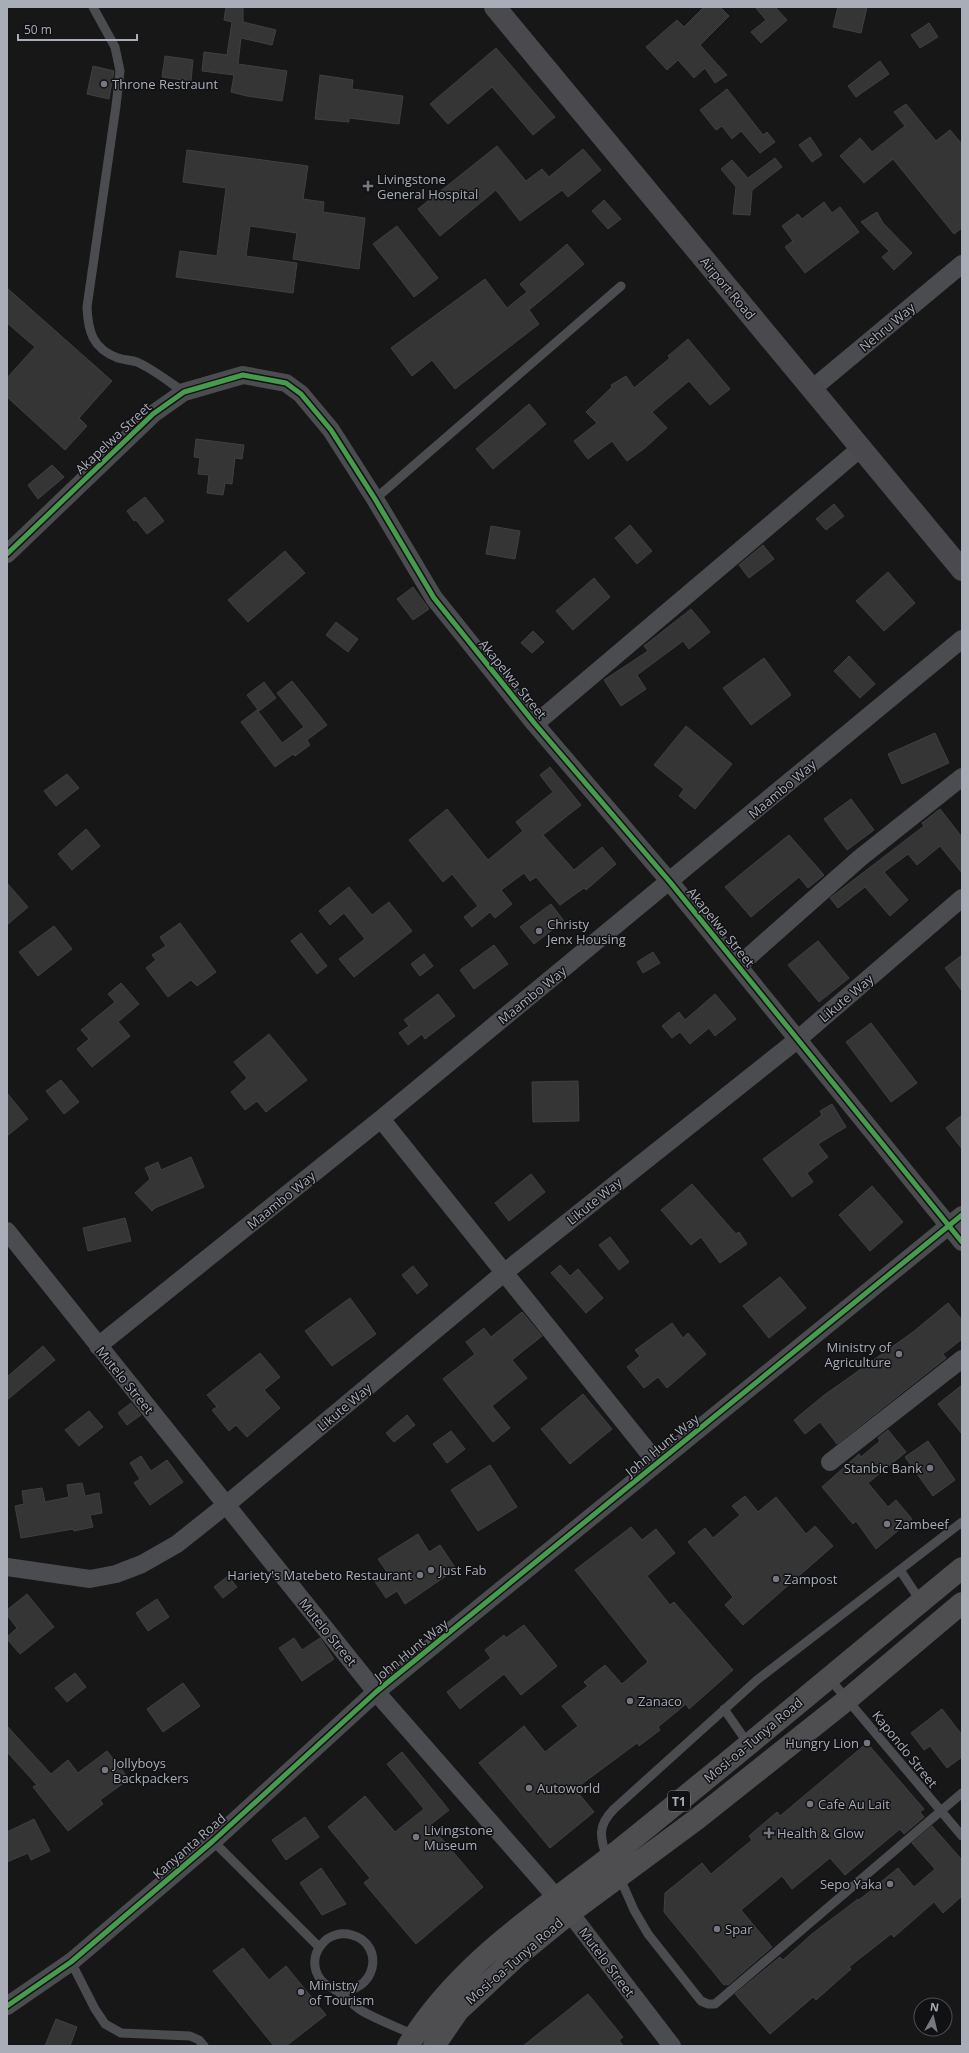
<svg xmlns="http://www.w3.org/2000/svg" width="969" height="2053" viewBox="0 0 969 2053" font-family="'Open Sans',sans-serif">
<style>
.building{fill:#353536;stroke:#3f4043}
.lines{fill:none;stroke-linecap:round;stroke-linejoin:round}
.lane{stroke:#4b4c50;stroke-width:9}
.street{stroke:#4b4c50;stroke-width:18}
.secondary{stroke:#4a4a4e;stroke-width:22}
.highway{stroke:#4e4e51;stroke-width:22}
.cycleway-casing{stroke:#111113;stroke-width:8}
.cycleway{stroke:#469c4c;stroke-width:5}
.poi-dot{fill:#757880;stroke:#111113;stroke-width:1.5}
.labels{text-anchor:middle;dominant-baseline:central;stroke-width:3;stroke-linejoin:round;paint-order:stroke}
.shield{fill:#111113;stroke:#7b7e86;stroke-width:1}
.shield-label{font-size:12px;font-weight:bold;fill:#a8adb8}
.poi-label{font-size:13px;fill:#a8adb8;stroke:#111113;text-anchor:start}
.street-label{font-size:13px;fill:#a8adb8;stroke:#111113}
</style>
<rect width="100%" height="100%" fill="#171717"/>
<path class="building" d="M226,7L243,8V22L276,30L272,45L241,38L238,64L287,71L282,101L247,96L231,92L234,75L202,71L204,52L227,55L232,22L224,20Z
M704,7H720L729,16L700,45L727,75L715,83L705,68L694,78L678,60L667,70L646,47L677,20L684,27Z
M755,7H775L787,20L761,43L751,32L766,20Z
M838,7H867L861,33L833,27Z
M929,23L938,37L920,48L911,35Z
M496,48L555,117L533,135L492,87L448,124L430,104Z
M165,56L193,60L191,81L162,77Z
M880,61L889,74L856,97L848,86Z
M93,66L114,71L109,99L87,94Z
M320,75L353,80L352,89L403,96L399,124L349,118V122L315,119Z
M727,89L763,135L767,132L775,142L760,153L741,131L732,139L722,126L716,130L700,110Z
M906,104L936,141L950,130L962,144V228L954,234L893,159L864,183L840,156L860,138L872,152L905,126L894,112Z
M810,137L822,155L812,162L799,145Z
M497,146L526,181L542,169L549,177L583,149L601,170L568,197L562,190L520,221L496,190L440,236L418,209Z
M187,150L308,166L303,199L324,202L323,212L365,218L359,269L293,259L297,233L250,226L246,256L297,263L293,293L176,277L180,251L217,256L226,188L183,182Z
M775,158L782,167L752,190L750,215L733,214L736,187L721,169L732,160L748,178Z
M604,200L621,219L608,229L592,211Z
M824,202L832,213L840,207L859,232L805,273L785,247L793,241L782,226L798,214L802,219Z
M877,212L883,223L912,253L894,270L882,257L889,251L861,222Z
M397,226L438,278L414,297L373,244Z
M567,244L584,264L529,310L539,324L455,389L432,360L412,376L391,348L485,279L507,308L527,292L520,284Z
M7,288L112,381L79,418L87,426L65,450L7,397V378L35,347L7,323Z
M688,339L730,389L710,405L689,381L652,412L667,428L645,448L627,461L612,441L588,459L574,441L597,423L586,412L612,387L611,385L626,376L634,388L670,358L668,356Z
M529,404L546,424L493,469L476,449Z
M196,439L244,445L242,459L235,458L232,484L225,483L223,495L207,493L209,475L198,474L200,458L194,457Z
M52,465L64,477L38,499L28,485Z
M145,497L164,521L147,534L136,520L134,521L127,511Z
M834,504L844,516L826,530L816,519Z
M630,525L652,551L637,564L615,538Z
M491,526L520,531L515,559L486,554Z
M763,545L774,559L749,578L739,565Z
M285,551L305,573L248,622L228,600Z
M888,572L915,603L884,631L856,601Z
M594,578L610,597L573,630L556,611Z
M413,587L429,609L413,620L397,599Z
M691,609L710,632L689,649L683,641L637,675L646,689L621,706L604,680L648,651L644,646Z
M336,622L358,639L348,652L326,635Z
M533,631L544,642L532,653L521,643Z
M849,656L875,684L860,698L834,671Z
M764,658L791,695L751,725L723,688Z
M292,681L327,725L307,740L310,745L295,756L293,754L275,767L241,722L257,710L282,743L304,727L277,693Z
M264,682L276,698L259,711L247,695Z
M686,726L732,764L695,809L679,796L684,789L654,765Z
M935,733L949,763L902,784L888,754Z
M550,767L581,805L543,835L574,870L602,847L616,864L586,890L584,888L560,905L536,877L530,881L524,873L501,890L512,904L495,918L490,912L472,927L464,917L478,906L452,874L443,882L409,840L447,809L488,860L523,831L516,822L553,792L540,775Z
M67,774L79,788L56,806L44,791Z
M851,799L874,830L847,850L824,819Z
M940,809L962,837V873L940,846L917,865L908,854L884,872L908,900L890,916L865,887L838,908L830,898L924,826L922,823Z
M86,829L100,846L72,870L58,854Z
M789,835L824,875L808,888L799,877L751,917L725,887Z
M7,883L28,907L7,925Z
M349,887L372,915L389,902L412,931L354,977L339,959L365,939L344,913L330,925L319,911Z
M551,904L564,921L534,944L520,927Z
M180,923L216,972L197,986L191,980L168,997L146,968L156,960L152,955L166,946L160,937Z
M54,926L72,949L38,976L19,952Z
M301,933L327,966L317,974L291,941Z
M818,941L849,978L819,1002L788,965Z
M494,945L508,964L474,989L460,970Z
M653,952L660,963L643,973L637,962Z
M424,954L433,966L420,976L411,964Z
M962,955V991L945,968Z
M121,983L139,1004L118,1022L130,1036L92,1067L77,1049L89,1039L81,1030L115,1002L108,994Z
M438,994L455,1016L425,1039L422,1034L408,1045L399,1033L409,1026L404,1020Z
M715,994L736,1019L715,1036L709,1028L690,1044L680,1032L672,1038L662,1026L679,1012L685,1020Z
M871,1023L917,1083L891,1102L846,1042Z
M269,1034L307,1080L266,1112L257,1101L245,1110L231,1092L247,1078L234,1062Z
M61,1080L79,1102L64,1114L46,1091Z
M578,1081L579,1121L533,1122L532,1082Z
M7,1093L28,1119L7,1136Z
M832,1104L846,1127L818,1144L828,1157L807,1173L813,1182L792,1197L763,1159L822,1115L820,1111Z
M962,1115V1149L946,1128Z
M191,1157L204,1187L155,1208L152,1211L135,1193L150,1179L145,1168L158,1162L161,1170Z
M531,1174L545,1192L509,1221L495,1203Z
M692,1184L736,1234L739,1232L747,1244L720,1263L701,1237L691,1245L661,1210Z
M872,1186L903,1222L870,1251L839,1215Z
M125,1218L131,1241L88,1251L83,1228Z
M610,1237L629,1262L619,1270L599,1245Z
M560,1265L570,1276L578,1269L603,1298L586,1313L551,1273Z
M413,1266L428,1285L417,1294L402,1275Z
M780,1277L806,1308L769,1338L743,1306Z
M350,1298L376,1334L332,1366L305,1331Z
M948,1303L962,1320V1339L943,1354L946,1358L837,1444L820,1422L805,1434L794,1420L823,1396L913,1332Z
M522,1312L542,1336L512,1360L527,1378L492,1406L510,1428L493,1442L443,1379L475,1354L466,1342L484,1328L491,1337Z
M672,1323L683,1338L688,1333L706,1354L667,1388L658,1377L644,1388L627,1367L640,1356L635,1350Z
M43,1346L55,1360L7,1400V1377Z
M260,1353L280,1377L264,1390L280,1408L247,1437L236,1425L229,1431L212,1410L217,1407L207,1395Z
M962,1385V1434L938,1404Z
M583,1394L612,1429L570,1464L541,1429Z
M131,1403L141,1415L127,1425L118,1413Z
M89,1411L103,1427L79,1446L65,1430Z
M407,1415L415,1425L394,1442L386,1433Z
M888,1430L906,1452L868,1483L888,1507L896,1500L912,1519L876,1549L856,1521L853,1524L822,1487L859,1454L861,1457L880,1441L878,1438Z
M451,1431L465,1449L447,1463L433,1444Z
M928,1441L955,1480L933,1496L905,1457Z
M141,1456L151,1471L167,1460L183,1482L150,1505L134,1483L140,1479L130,1463Z
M490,1465L517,1507L478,1531L451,1490Z
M82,1483L85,1496L99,1493L102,1513L90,1515L93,1527L74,1531L73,1529L21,1538L15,1506L24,1504L22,1491L42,1488L45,1502L69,1497L67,1485Z
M745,1496L758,1512L776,1497L806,1534L815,1526L833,1546L743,1625L725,1605L733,1597L688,1542L705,1528L713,1538L740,1515L732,1506Z
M631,1527L642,1540L656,1529L675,1553L647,1576L670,1605L674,1602L733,1670L689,1709L686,1704L658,1727L660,1730L639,1746L637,1743L575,1789L594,1812L550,1848L479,1763L524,1726L545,1752L578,1726L562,1706L588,1686L584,1682L605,1665L622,1684L648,1662L575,1570Z
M418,1534L429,1552L440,1545L456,1569L405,1604L397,1591L386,1598L374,1580L387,1572L378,1559Z
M228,1576L237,1587L223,1598L214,1587Z
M27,1594L54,1627L20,1654L7,1639V1637L17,1628L7,1615V1610Z
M157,1599L169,1617L148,1631L136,1613Z
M524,1625L557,1666L521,1695L504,1674L460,1709L447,1692L491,1658L485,1650L504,1635L506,1638Z
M294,1638L302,1650L320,1638L334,1659L302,1681L279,1648Z
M75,1673L86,1687L67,1702L55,1688Z
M183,1683L200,1706L163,1732L147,1709Z
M942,1709L962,1735V1757L947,1768L930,1746L924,1750L911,1733Z
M7,1726L51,1774L68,1760L78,1773L107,1751L129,1779L100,1800L103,1804L68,1831L33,1787L37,1785L7,1752Z
M867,1743L924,1809L920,1812L924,1817L904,1834L900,1829L845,1875L830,1858L792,1889L782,1876L741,1910L772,1947L728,1985L726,1984L724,1985L664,1912L665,1893L702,1863L711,1874L752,1840L749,1836L777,1812L780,1816Z
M402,1752L449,1810L430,1825L483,1887L416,1944L364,1883L370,1878L328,1827L365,1796L395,1832L424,1809L387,1764Z
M305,1817L319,1837L286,1860L272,1840Z
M34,1819L50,1851L31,1860L28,1853L7,1862V1832Z
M932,1826L962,1860V1896L943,1913L934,1902L894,1937L891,1934L849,1967L851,1969L816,2000L813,1997L770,2034L735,1994L780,1957L783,1960L812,1934L858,1899L859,1900L898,1868L914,1887L935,1869L912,1843Z
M321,1868L346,1904L322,1915L300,1883Z
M243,1948L269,1980L286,1966L326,2015L286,2046H274L213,1971Z
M588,1994L623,2037L619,2040L623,2046H523Z
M56,2019L77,2027L70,2046H45Z"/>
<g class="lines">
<path class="lane" d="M93,7L115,47L120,71L116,106L87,307C88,332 93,349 118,358C124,360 131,360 137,362C153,369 169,382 184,392
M375,499L621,286
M900,1570L921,1602
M829,1678L962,1836
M724,1709L749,1745
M213,1841L319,1947
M607,1859C600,1837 597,1826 614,1809L757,1680L962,1522
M619,1876L634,1910L648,1934L701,2001L708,2004H715L962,1793
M71,1962L95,2009L105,2024L121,2033L190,2036L199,2040L204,2046
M335,1990C377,1996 386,1944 352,1935C341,1932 329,1935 322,1944C313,1954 312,1969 321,1980C325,1985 330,1987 336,1990C345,1997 353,2005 362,2011C378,2020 397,2027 414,2035"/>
<path class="street" d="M812,389L962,264
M7,554L153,414L184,392L243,375L286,383L301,394L331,430L375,499L434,598L535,724L670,882L962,1242
M535,724L862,447
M738,966L860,858L962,777
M381,1119L657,1463
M7,1231L376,1692L570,1913L672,2046
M98,1346L381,1119L962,639
M830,1462L962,1359
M7,1567L90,1579L116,1574L142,1564L177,1544L226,1505L505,1272L797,1040L962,898
M7,2006L71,1962L213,1841L376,1692L962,1215"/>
<path class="secondary" d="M495,7L962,570"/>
<path class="highway" d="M408,2046C460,1959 552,1904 629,1842C741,1752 851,1659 962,1568
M434,2046L458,2011L516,1957L570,1913L697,1819L848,1699L962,1603"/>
<defs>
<path id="cycleway" d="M7,554L153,414L184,392L243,375L286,383L301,394L331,430L375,499L434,598L535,724L670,882L962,1242
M7,2006L71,1962L213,1841L376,1692L962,1215"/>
</defs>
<use href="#cycleway" class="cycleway-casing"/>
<use href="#cycleway" class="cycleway"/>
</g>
<g class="poi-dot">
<circle cx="104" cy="84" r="4"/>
<path d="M366 180h4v4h4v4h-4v4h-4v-4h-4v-4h4z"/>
<circle cx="539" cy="931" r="4"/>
<circle cx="899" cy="1354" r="4"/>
<circle cx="930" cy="1468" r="4"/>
<circle cx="887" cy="1524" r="4"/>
<circle cx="431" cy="1570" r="4"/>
<circle cx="420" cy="1575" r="4"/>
<circle cx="776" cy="1579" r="4"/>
<circle cx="630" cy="1701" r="4"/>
<circle cx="867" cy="1743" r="4"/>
<circle cx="105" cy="1770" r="4"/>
<circle cx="529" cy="1788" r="4"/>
<circle cx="810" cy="1804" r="4"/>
<path d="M767 1827h4v4h4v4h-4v4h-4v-4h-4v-4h4z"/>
<circle cx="416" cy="1837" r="4"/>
<circle cx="890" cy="1884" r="4"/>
<circle cx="717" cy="1929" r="4"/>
<circle cx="301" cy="1992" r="4"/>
</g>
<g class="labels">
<rect class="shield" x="668" y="1791" width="22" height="20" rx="3"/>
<g class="shield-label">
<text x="679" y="1801">T1</text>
</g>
<g class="poi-label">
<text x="112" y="84">Throne Restraunt</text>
<text x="377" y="179">Livingstone<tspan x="377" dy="15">General Hospital</tspan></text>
<text x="547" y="924">Christy<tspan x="547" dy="15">Jenx Housing</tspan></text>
<text x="891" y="1347" text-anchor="end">Ministry of<tspan x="891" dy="15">Agriculture</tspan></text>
<text x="922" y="1468" text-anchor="end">Stanbic Bank</text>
<text x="895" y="1524">Zambeef</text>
<text x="439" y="1570">Just Fab</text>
<text x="412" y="1575" text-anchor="end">Hariety's Matebeto Restaurant</text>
<text x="784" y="1579">Zampost</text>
<text x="638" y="1701">Zanaco</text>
<text x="859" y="1743" text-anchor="end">Hungry Lion</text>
<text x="113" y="1763">Jollyboys<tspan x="113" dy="15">Backpackers</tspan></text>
<text x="537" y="1788">Autoworld</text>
<text x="818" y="1804">Cafe Au Lait</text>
<text x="424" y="1830">Livingstone<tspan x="424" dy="15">Museum</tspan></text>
<text x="777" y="1833">Health &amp; Glow</text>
<text x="882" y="1884" text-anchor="end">Sepo Yaka</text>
<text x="725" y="1929">Spar</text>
<text x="309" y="1985">Ministry<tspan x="309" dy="15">of Tourism</tspan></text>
</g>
<g class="street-label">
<text transform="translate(728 288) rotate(50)">Airport Road</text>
<text transform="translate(887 327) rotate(-40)">Nehru Way</text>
<text transform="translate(113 438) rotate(-43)">Akapelwa Street</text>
<text transform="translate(513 679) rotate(51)">Akapelwa Street</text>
<text transform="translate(782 789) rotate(-40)">Maambo Way</text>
<text transform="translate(721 927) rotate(51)">Akapelwa Street</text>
<text transform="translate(532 995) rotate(-39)">Maambo Way</text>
<text transform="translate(846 998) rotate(-40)">Likute Way</text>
<text transform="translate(281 1200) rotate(-39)">Maambo Way</text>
<text transform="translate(594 1201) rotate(-39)">Likute Way</text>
<text transform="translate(125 1380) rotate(51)">Mutelo Street</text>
<text transform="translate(344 1407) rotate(-40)">Likute Way</text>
<text transform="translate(662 1445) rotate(-39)">John Hunt Way</text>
<text transform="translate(328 1632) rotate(51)">Mutelo Street</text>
<text transform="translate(411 1650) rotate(-39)">John Hunt Way</text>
<text transform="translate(753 1740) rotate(-40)">Mosi-oa-Tunya Road</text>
<text transform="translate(905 1749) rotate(51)">Kapondo Street</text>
<text transform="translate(189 1846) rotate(-41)">Kanyanta Road</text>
<text transform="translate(514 1961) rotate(-41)">Mosi-oa-Tunya Road</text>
<text transform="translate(607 1962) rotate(53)">Mutelo Street</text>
</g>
</g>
<rect width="969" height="2053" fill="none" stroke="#a8adb8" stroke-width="16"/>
<g transform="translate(933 2017) rotate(8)"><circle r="19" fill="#111113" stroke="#4d4f55"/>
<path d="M0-3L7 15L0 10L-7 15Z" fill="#757880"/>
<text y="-6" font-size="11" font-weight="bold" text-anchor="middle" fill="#a8adb8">N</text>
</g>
<path d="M18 34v6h119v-6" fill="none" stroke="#a8adb8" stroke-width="2"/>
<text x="24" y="34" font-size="12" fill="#a8adb8" stroke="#111113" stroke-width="3" paint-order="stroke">50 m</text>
</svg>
